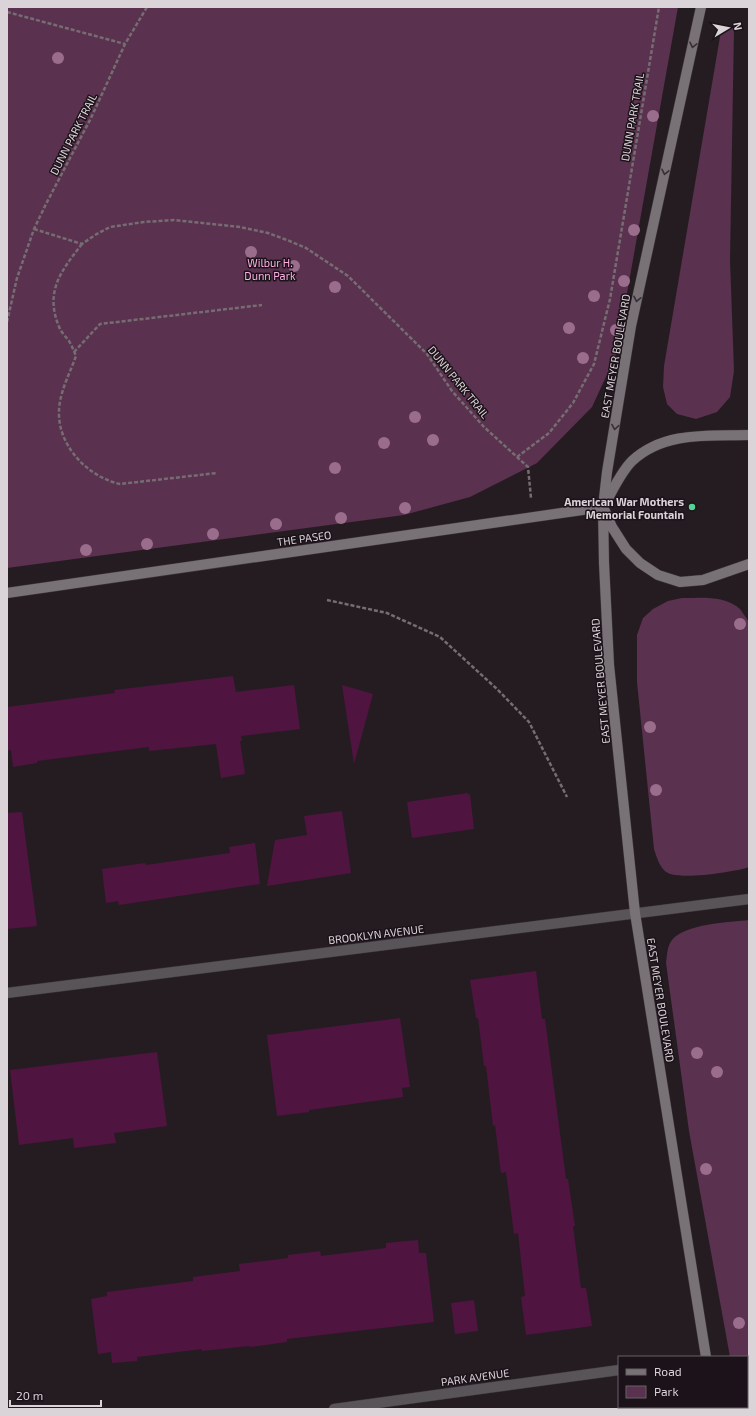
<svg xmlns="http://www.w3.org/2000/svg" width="756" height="1416" viewBox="0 0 756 1416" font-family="'Exo 2',sans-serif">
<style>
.green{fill:#5a314e}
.building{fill:#501441}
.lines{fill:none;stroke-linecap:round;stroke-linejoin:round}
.minor-casing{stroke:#3e363b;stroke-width:11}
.secondary-casing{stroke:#3e363b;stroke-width:11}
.path{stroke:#756d72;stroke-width:2.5;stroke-dasharray:4 2;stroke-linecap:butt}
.minor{stroke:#585457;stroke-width:10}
.secondary{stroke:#787176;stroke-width:10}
.tree{fill:#9b6d8c}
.oneway{stroke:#372f35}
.poi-dot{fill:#53d396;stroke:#1b1319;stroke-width:1.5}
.labels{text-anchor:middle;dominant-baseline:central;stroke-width:3;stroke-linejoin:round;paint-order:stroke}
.street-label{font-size:11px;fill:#dad3d7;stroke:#1b1319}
.park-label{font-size:11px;fill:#fcb0e3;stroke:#1b1319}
.poi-label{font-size:11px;font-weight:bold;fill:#dad3d7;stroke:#1b1319;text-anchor:end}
</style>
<rect width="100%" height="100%" fill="#251c22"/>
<path class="green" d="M7,7H678L616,355L592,407L537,463L470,497L404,515L7,568Z
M722,25L734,28L730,260L734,371L730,397L717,412L696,419L677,414L667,404L663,387L664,366Z
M682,598C701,598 725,595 740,609C743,613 746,618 749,622V867C735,872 681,880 668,873C660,869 657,858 654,849L637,682V635L643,618L653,609L668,601Z
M749,920V1409H740L739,1407H747V1357H730L689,1131L666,963C667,956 667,946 672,940C684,924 730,922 749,920Z"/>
<path class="building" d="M233,676L236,692L294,685L300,729L241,736L242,741H240L245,774L221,778L216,744L149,751V747L37,761V763L13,767L11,750L7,751V707L115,693L114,690Z
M342,685L373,694L354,764Z
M468,793V795L470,794L474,829L412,838L407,802Z
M342,811L351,873L267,886L275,840L307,835L304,816Z
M22,812L37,926L7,929V813Z
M255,843L260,884L119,905L118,901L106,903L102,869L145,863L146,865L230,853L229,847Z
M536,971L542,1019H545L566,1179H568L575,1226H573L581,1288H586L592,1326L526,1335L521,1297L525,1296L518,1233L514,1234L506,1172L501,1173L495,1125L493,1126L486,1066H484L478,1018H476L470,980Z
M400,1018L410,1087L402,1088L403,1097L309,1110V1112L277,1116L267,1035Z
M157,1052L167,1126L114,1133L116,1143L74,1148L73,1138L19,1145L10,1070Z
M418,1240L419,1253H426L434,1322L287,1339V1342L250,1347L249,1346L202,1351V1349L137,1357V1361L112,1363L111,1352L98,1354L91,1299L107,1296V1292L193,1281V1277L240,1271L239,1264L288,1258V1255L320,1251L321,1256L386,1248V1243Z
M474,1300L478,1331L455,1334L451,1303Z"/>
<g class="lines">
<defs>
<path id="minor" d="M7,993L749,899
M334,1409L619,1370"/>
<path id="secondary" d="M701,7L631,326L607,472L603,507L604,563L609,665L635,913L706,1357
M606,502C614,488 621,472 632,461C664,431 709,436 749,435
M605,511L612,527L626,549L640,563L658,575L680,582L703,580L749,564
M7,593L603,507
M716,1407L717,1409"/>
</defs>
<use href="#minor" class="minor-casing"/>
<use href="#secondary" class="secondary-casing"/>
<path class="path" d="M7,12L125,44
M34,229L82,244L95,235L110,227L144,222L174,220L240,227L268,233L287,240L306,248L348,276L427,354L452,391L484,427L528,467L531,498
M82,244C60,272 44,293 60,329C62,333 66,337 69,341C72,346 74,351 76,356C70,373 59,393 59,412C58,446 88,477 120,484L217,473
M7,322L17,278L34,229L46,204L91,118L125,44L147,7
M74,352L100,324L262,305
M517,457L549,433L573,403L594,364L610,299L659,7
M327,600L387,613L440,637L497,689L529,722L567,797"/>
<use href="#minor" class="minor"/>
<use href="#secondary" class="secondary"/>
</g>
<g class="tree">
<circle cx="58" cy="58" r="6"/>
<circle cx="653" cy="116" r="6"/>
<circle cx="634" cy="230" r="6"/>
<circle cx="251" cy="252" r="6"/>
<circle cx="294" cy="266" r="6"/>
<circle cx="624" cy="281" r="6"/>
<circle cx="335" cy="287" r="6"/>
<circle cx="594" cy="296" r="6"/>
<circle cx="569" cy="328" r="6"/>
<circle cx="616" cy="330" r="6"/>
<circle cx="583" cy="358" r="6"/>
<circle cx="415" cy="417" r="6"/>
<circle cx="433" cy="440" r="6"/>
<circle cx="384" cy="443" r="6"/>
<circle cx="335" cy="468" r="6"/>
<circle cx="405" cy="508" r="6"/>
<circle cx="341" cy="518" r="6"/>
<circle cx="276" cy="524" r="6"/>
<circle cx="213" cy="534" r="6"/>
<circle cx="147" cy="544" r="6"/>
<circle cx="86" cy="550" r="6"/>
<circle cx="740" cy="624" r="6"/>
<circle cx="650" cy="727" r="6"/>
<circle cx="656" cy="790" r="6"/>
<circle cx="697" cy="1053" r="6"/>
<circle cx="717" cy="1072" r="6"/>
<circle cx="706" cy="1169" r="6"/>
<circle cx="739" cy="1323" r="6"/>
</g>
<defs><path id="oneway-chevron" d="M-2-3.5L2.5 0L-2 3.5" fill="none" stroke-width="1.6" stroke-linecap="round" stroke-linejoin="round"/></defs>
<g class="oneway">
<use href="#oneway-chevron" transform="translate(693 45) rotate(102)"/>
<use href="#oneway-chevron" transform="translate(665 172) rotate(102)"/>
<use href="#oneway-chevron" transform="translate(637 299) rotate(102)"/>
<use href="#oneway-chevron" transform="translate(615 427) rotate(99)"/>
</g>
<circle class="poi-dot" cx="692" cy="507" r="4"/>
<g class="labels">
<g class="street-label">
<text transform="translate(632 117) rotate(-80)">DUNN PARK TRAIL</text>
<text transform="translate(73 134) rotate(-63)">DUNN PARK TRAIL</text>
<text transform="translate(615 356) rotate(-80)">EAST MEYER BOULEVARD</text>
<text transform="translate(459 382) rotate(51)">DUNN PARK TRAIL</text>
<text transform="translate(304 538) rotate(-8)">THE PASEO</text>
<text transform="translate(600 681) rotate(-95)">EAST MEYER BOULEVARD</text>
<text transform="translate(376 934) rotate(-7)">BROOKLYN AVENUE</text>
<text transform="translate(661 1000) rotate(81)">EAST MEYER BOULEVARD</text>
<text transform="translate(475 1377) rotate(-8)">PARK AVENUE</text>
</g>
<g class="park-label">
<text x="270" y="262">Wilbur H.<tspan x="270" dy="13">Dunn Park</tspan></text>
</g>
<g class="poi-label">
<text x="684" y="501">American War Mothers<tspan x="684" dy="13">Memorial Fountain</tspan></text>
</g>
</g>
<rect width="756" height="1416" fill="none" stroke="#dad3d7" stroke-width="16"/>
<rect x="618" y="1356" width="130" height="52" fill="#1b1319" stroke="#676065"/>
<rect x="626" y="1369" width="20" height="6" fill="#787176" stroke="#676065"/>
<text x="654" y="1376" font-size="12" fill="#dad3d7">Road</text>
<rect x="626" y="1386" width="20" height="12" fill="#5a314e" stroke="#676065"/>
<text x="654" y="1396" font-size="12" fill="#dad3d7">Park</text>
<g transform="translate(728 28) rotate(80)" stroke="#1b1319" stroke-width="3" paint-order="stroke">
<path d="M0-3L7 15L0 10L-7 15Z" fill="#dad3d7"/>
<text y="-6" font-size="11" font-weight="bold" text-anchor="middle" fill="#dad3d7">N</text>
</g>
<path d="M10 1400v6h91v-6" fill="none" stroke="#dad3d7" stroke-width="2"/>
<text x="16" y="1400" font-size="12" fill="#dad3d7" stroke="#1b1319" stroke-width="3" paint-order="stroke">20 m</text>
</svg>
